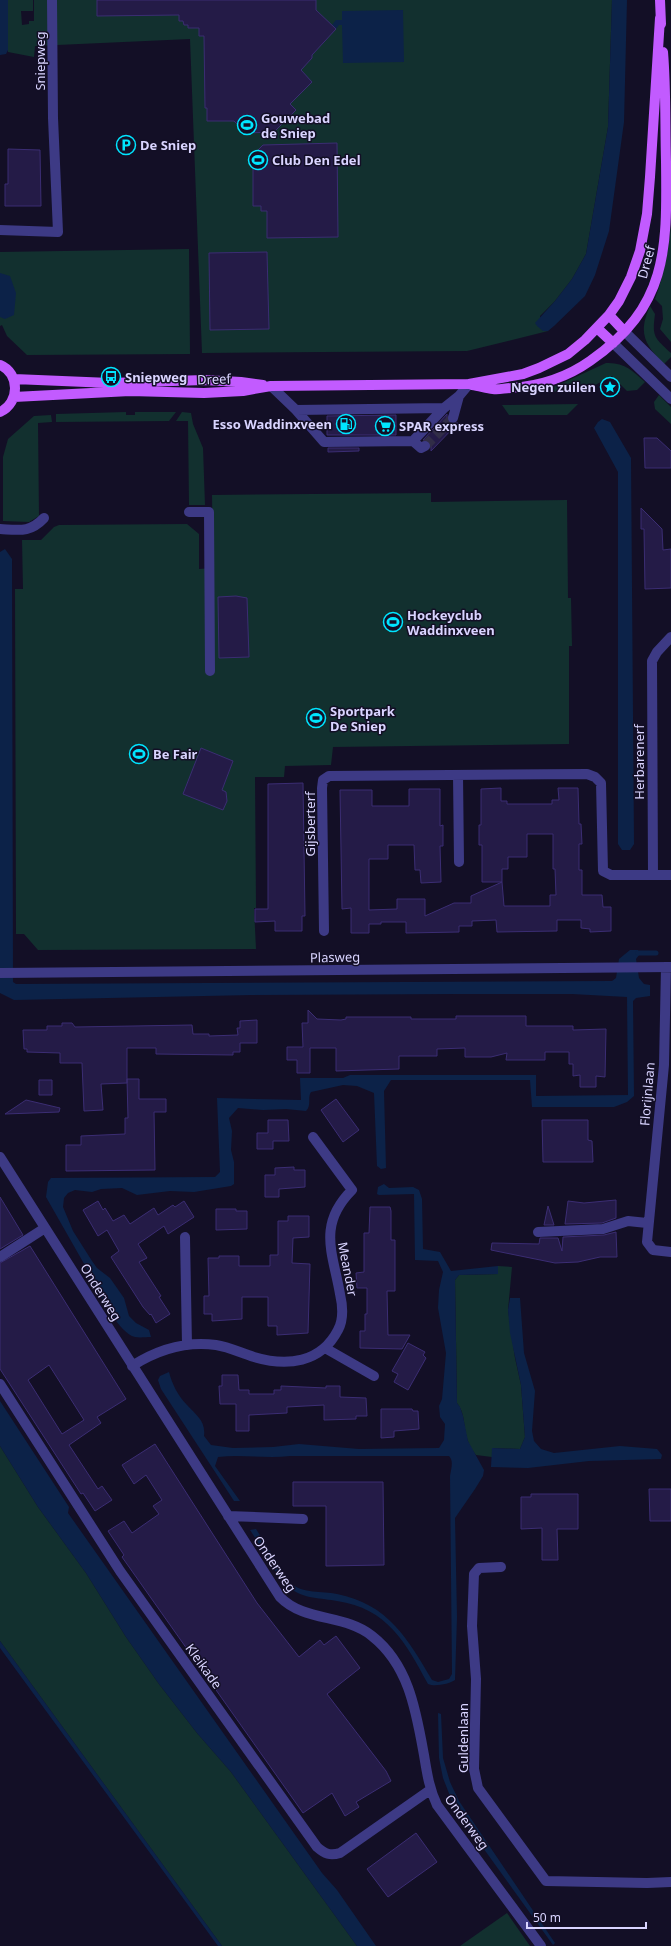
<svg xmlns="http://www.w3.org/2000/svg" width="671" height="1946" viewBox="0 0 671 1946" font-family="'Noto Sans',sans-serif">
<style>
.green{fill:#12302f}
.water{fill:#0c2248}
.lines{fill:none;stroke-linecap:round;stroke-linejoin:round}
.stream{stroke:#0c2248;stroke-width:5}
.building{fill:#241b47;stroke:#3b2d73;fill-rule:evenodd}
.minor-tunnel{stroke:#312d47;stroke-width:10;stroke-dasharray:10 5;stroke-linecap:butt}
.minor{stroke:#3d3a85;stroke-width:10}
.major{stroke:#c25bff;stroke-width:10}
.labels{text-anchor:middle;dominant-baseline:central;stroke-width:3;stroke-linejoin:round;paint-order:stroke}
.street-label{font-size:13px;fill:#d9d4ff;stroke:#130f26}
.poi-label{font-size:13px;font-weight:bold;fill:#d9d4ff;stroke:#130f26;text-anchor:start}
</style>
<rect width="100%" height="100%" fill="#130f26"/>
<path class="green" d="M8,0H33V11H21L22,25L29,24V21H34V0H612L608,127L586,254L572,279L555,301L540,316L543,331H548L467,351L202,353L190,39L35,46L34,57L8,52Z
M671,227V342L660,329L663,319L662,306L655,299C664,275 668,252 671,227Z
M189,249L190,354L27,355L7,336L2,325L0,326V252Z
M650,306L655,314C652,337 654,337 671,353V357L664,364C644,344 638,333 650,306Z
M606,363C624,362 633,371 645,382L637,390L627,391L612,376L584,391L528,392L556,386Z
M659,395L671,407V424L655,409L654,402Z
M578,404L567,415H509L502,405Z
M126,412V415H135V412H176L169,421L56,422V414Z
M182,412L191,413L193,424L203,448L205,505H189L188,421H176Z
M51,415L52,422L38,423L39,516L29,522L3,521V457L8,439L34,416Z
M431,493V502L567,500L568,598H571L572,646H569V744L333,747L331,765L285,766L284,777H255L256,908H254L256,949L38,950L24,934H16L15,589H23L22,540H41L54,527L59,525L187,524L199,534V569L213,568L212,495Z
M498,1266L512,1267L508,1310L515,1358L521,1385L525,1437L520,1449L492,1448V1457L476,1455C473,1451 469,1446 468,1441C463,1428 466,1414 457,1403L455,1280L459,1275L498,1274Z
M0,1446L38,1507L86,1573L126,1637L159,1684L197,1733L231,1772L357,1946H222L0,1641Z
M507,1913L530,1946H460Z"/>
<path class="water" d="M0,0H8V50L6,54L0,55Z
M612,0H627L624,122L609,231L595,275L585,296L554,326L548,331H543L537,326L535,323L555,301L572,279L586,254L608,127Z
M403,10L404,62L343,63L342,25H339L336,29L332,25L336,20H342V11Z
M0,273L10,276L16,293L14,315L5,319L0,317Z
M602,419L610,422L631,458L634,844L630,850H622L618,844V472L594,428L598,422Z
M5,549L12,559L13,982L16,984L612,981L616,978L619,959L630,950H638L639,955L636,959L639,978L644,984L650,985V996L636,998L633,1001L634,1096L627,1102L614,1107H532L530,1080H391L384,1091L386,1168L381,1169L377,1166L374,1093L357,1086L343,1085L311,1092C307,1098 312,1105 306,1111L286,1109L263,1110L238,1108L229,1118L232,1131L231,1150L234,1162V1184L231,1186L194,1192L170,1191L137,1195L122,1188L101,1189L92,1192L75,1190L68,1193L64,1198L63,1207L73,1231L92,1261L97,1268L110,1278L124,1298L129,1316L136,1323L149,1330L151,1337C146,1337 140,1338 135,1337C119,1333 102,1298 94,1284L91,1276L46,1197L48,1182L51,1178L215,1177L220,1172L217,1098L301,1100L300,1078H343L350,1075H536V1096L628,1095L627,997L572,994H454L252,995L14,1000L0,993V552Z
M384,1184L389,1188L413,1187L419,1190L422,1199L423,1249L440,1252L451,1271L498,1266V1274L459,1275L455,1280L457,1403L460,1407L463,1416L468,1441L484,1470L483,1476L475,1489L455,1518L457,1617L455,1680C449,1684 435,1687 428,1684C406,1643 387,1608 337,1601C322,1598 303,1599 290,1588C275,1575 262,1548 250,1530L256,1529L290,1583C303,1594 322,1591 337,1594C388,1604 408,1639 432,1680L438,1682L449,1679L452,1674L450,1476C451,1469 454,1461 449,1456H290C266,1459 242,1454 218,1457L215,1466L240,1501H234L161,1389L158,1380L160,1376L169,1372C172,1384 178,1396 187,1405C196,1415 206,1421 204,1436L211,1445L233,1448L273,1447L299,1444L359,1449L439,1448L444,1440L445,1424L440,1417L439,1406L442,1399L446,1353L438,1308L439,1290L443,1272L438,1261L415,1260L414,1194L379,1195L377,1194L378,1187Z
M510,1298H520L524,1353L535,1391L532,1431L534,1441L541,1449L554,1453L620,1446L657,1449L662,1455L661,1459L589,1461L528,1468L491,1467L492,1448L520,1449L525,1437L521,1385L510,1333L508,1310Z
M0,1401L69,1507L68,1513L322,1873L337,1890L376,1946H357L231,1772L197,1733L159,1684L126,1637L86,1573L38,1507L0,1446Z
M0,1641L222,1946H218L0,1648Z
M438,1713L441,1714L443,1758L450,1782L459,1801L555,1943L553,1945L468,1827L452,1801L443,1778L439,1758Z"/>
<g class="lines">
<path class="stream" d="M638,953H656"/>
</g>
<path class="building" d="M97,0H316V10L336,29L312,55V58L301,70L312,82L290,104L296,110L274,132L246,133L234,121H207V108H205L204,36H199V28H188V25H184L183,21H179V15L97,16Z
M337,143L338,237L267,238V211H261V206H253V161L250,158L263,145Z
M8,149L40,150L41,206H5V184H8Z
M267,252L269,329L210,330L209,253Z
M447,414V419L449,423H458L431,451V443L428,440H423Z
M396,415V435H327V416Z
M644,438H657L671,451V468H645Z
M328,448H359V451L328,452Z
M641,508L662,529L663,550L671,549V588L645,589L644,529H641Z
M236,596L247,598L249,657L219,658L218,597Z
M201,748L233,761L222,790L226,792L227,801L223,810L183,794Z
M303,783L305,916H302V931H275V921L255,922V909H268V784Z
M501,788V801H507V804H552V800H559L558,788H578L579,824H581L582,844H579V870H582V895H602L603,907H611V931L590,932V929L581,928V920H557V931L497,932L496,920L472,921V926H459V932L406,933V922H381V924H369V933H351V908L342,909L340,790H372V806H409V789H440V826L443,825V846H440L441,882L421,883L420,870H415L414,845H388V859H369V910L397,909V899H425V916L454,903H471V896L502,882L504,906H550V895H556L555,869H553V834H527V857H508V869H502V882H482V845H479V825H481V789Z
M308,1010L317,1019L341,1020L346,1019V1017H411V1019H456V1016H526V1026H573V1030L606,1029L605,1077L596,1076V1087H580V1075L573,1076V1064H569V1052H545V1060H506L507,1053L491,1057H465V1048L437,1049V1056H399V1069L336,1071V1048H310V1073H297V1060H287V1047H303L302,1023H308Z
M257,1020V1043H240V1052H233V1055L156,1054V1048H127V1083L101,1084L103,1110L84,1111L82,1063H60V1053L27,1052V1049H24L23,1030H47V1026H62V1023H72L75,1027L192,1025L193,1034H209V1036L238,1035L237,1028H240V1021Z
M127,1079H139V1099H166V1112H154L155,1170L66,1171V1145H81V1136L125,1134V1118H128Z
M39,1080H52V1095H39Z
M336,1099L359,1130L343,1142L321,1110Z
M26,1100L60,1108L59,1112L5,1114Z
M268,1120H288L289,1141H273V1149H257V1133H268Z
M542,1120H588V1140L592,1141L593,1162H543Z
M294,1167V1170H305V1187L279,1189V1197H265V1175H275V1168Z
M0,1197L23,1235L0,1249Z
M616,1200V1218L602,1223L565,1224L568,1201L584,1203Z
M98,1201L103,1210L105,1208L113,1221L124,1215L130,1224L154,1208L158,1215L173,1205L175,1207L184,1201L194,1217L168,1234L164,1226L138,1244L147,1258L139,1262L161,1296L159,1297L170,1314L156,1323L151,1314L150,1315L143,1307L111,1257L119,1251L107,1230L98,1236L83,1210Z
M548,1206L554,1225H544Z
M370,1207H390L391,1211V1240H395V1291H387L388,1335H410L402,1349L360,1348V1331H365V1314H367V1288H357L356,1273L364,1272V1233H369Z
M216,1209H236V1211H247V1229L216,1230Z
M288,1216H309V1237L293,1238L292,1263L310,1264L308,1333L277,1335V1326H268V1297H242V1319L212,1321V1314H204V1296H209L208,1258H219V1256H239V1266H270V1255H278V1221H288Z
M616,1232L617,1257H600L578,1262L555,1263L491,1250L492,1243L539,1244L540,1238H558L562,1251L563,1237L604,1235Z
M30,1246L126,1399L97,1417L101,1423L69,1445L98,1489L102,1486L112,1500L95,1511L83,1493L81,1494L0,1369V1263ZM49,1365L84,1420L62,1434L28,1380Z
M408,1343L425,1352L423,1355L426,1358L408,1390L394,1382L398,1374L392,1371Z
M222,1375H238L239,1390H249V1394H274V1390H281V1386L326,1388V1386H340V1397L366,1398L367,1416H356V1419L324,1420V1405L287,1407V1413L249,1415V1431H236V1404H220L219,1386H222Z
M381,1409H412L413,1411H418L419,1429L394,1431V1437L381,1438Z
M155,1444L257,1603L299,1657L320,1640L324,1645L336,1636L360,1668L327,1694L386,1771L391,1781L356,1802L359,1807L345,1816L332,1793L303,1813L122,1557L124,1555L108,1531L124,1521L132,1533L159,1514L153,1506L162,1500L146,1475L134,1484L122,1465Z
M293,1482H383L384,1565L326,1566V1506H293Z
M649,1489H671V1521H650Z
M531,1494H578V1529H557L558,1560H542V1528L521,1529V1497H531Z
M416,1833L437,1862L388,1897L367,1869Z"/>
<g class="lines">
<path class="minor-tunnel" d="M425,446L453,418"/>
<path class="minor" d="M0,230L58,232L53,118L52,0
M624,331L671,377
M613,343L671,399
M271,386L296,410L444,408L459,396L469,384
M296,410L324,442L413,441L444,408
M453,418L459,396
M413,441L421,448L425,446
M189,512H209L210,671
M0,529C19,530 30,533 44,518
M671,637L657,652L652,661L653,875H671
M458,775L459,862
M324,931L322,788L323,780L329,776L587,774L595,777L601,783L603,871L611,875H653
M666,967L664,1065L647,1242L653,1250L671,1252
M0,973L671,967
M0,1157L280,1597C304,1622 345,1614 372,1636C409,1665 416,1711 424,1755C427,1773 429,1788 437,1805L541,1946
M538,1232L603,1229L628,1221L647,1223
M185,1237L187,1345
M0,1257L45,1228
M325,1348L374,1376
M132,1366C157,1350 186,1341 216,1345C229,1347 241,1353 254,1357C287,1367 321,1363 338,1330C344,1319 343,1307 340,1294C333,1253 317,1225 352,1190L313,1137
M0,1384L120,1571L317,1847C325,1854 330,1856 340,1853L430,1790
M228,1516L303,1519
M501,1567L479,1568L474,1574L472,1626L476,1679L474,1769L478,1788L546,1881L647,1883L671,1882"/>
<path class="major" d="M660,0L661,24
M609,315L624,331
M597,328L613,343
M0,365C20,373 20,403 0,412
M14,379L110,383L204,380L241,382L263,385
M472,385C479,386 486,388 493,389C499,390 505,388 511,388C540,386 566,378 590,361C669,306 667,248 666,161C665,124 666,88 663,52
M14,397L130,391L204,393L243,391L271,386L469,384L523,374L539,368L568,354L585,340L609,315L619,301L631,277L640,251L647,214L650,177L660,18"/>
</g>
<defs>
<symbol id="stadium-ring" viewBox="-11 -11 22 22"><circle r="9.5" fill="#130f26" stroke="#00e5ff" stroke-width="1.5"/><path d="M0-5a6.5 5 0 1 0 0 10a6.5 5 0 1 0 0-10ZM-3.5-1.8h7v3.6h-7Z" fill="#00e5ff"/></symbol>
<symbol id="parking-ring" viewBox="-11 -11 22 22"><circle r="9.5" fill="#130f26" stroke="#00e5ff" stroke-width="1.5"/><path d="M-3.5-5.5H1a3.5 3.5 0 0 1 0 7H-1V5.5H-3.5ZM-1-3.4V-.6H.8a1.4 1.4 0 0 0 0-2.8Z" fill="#00e5ff"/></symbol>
<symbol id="bus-ring" viewBox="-11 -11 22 22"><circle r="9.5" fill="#130f26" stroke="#00e5ff" stroke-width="1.5"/><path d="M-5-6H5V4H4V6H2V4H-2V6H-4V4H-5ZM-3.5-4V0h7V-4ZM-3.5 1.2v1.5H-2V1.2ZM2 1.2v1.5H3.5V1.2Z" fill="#00e5ff"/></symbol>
<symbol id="sight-ring" viewBox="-11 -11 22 22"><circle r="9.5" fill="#130f26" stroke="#00e5ff" stroke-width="1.5"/><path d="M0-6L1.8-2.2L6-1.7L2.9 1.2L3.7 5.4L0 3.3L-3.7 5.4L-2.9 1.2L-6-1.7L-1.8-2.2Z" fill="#00e5ff"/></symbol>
<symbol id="fuel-ring" viewBox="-11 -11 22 22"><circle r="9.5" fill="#130f26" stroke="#00e5ff" stroke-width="1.5"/><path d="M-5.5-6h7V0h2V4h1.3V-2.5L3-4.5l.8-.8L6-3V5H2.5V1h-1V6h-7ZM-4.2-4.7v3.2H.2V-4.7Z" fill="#00e5ff"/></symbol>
<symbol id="supermarket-ring" viewBox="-11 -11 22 22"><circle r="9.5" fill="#130f26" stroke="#00e5ff" stroke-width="1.5"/><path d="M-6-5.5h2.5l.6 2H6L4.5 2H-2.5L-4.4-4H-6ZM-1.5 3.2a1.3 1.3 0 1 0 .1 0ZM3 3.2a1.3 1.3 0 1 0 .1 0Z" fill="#00e5ff"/></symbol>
</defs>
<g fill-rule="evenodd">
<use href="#stadium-ring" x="236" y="114" width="22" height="22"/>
<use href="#parking-ring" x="115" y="134" width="22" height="22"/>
<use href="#stadium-ring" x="247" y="149" width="22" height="22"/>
<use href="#bus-ring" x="100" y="366" width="22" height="22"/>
<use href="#sight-ring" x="599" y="376" width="22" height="22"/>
<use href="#fuel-ring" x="335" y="413" width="22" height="22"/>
<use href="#supermarket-ring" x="374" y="415" width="22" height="22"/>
<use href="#stadium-ring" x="382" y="611" width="22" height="22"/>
<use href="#stadium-ring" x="305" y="707" width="22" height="22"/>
<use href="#stadium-ring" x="128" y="743" width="22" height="22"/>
</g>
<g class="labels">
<g class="street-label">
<text transform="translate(40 61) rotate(-90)">Sniepweg</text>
<text transform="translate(646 262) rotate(-75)">Dreef</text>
<text transform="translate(214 379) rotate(-2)">Dreef</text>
<text transform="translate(639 762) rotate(-90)">Herbarenerf</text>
<text transform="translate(310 824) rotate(-90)">Gijsberterf</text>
<text transform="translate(335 957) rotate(-1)">Plasweg</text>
<text transform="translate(647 1094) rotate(-85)">Florijnlaan</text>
<text transform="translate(348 1269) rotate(79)">Meander</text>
<text transform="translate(101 1292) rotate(58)">Onderweg</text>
<text transform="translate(275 1564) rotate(56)">Onderweg</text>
<text transform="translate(204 1666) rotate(54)">Kleikade</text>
<text transform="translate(463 1738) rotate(-90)">Guldenlaan</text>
<text transform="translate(467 1822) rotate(54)">Onderweg</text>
</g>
<g class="poi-label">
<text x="261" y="118">Gouwebad<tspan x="261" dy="15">de Sniep</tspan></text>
<text x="140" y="145">De Sniep</text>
<text x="272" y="160">Club Den Edel</text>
<text x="125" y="377">Sniepweg</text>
<text x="596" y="387" text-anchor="end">Negen zuilen</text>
<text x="332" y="424" text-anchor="end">Esso Waddinxveen</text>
<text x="399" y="426">SPAR express</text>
<text x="407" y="615">Hockeyclub<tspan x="407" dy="15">Waddinxveen</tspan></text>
<text x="330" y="711">Sportpark<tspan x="330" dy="15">De Sniep</tspan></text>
<text x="153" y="754">Be Fair</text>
</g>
</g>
<path d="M527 1922v6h119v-6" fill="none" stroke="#d9d4ff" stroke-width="2"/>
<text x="533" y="1922" font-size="12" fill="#d9d4ff" stroke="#130f26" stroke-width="3" paint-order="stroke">50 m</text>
</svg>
